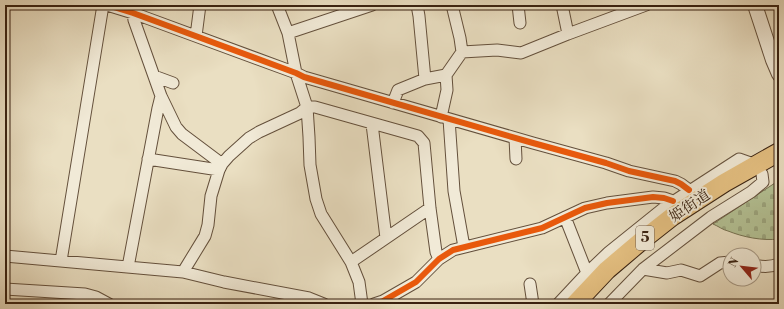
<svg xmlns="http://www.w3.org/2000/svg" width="784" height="309" viewBox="0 0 784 309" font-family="'Libre Bodoni','Noto Serif JP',serif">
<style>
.cemetery{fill:url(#cemetery-stones);stroke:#767252}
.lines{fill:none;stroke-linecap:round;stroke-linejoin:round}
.minor-casing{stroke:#64503c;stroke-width:13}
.tertiary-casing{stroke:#64503c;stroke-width:16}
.primary-casing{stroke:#382110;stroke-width:20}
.minor{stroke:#f1ead7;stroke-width:11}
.tertiary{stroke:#f1ead7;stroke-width:14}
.primary{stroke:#e5c081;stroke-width:18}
.cycleway-casing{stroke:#f1ead7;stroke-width:8}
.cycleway{stroke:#e8590c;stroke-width:6}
.labels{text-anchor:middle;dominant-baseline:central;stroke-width:4;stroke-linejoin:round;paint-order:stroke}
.shield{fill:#f1ead7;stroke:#705d4c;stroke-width:1}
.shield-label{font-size:14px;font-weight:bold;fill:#382110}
.street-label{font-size:15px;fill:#382110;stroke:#f1ead7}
</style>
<defs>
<pattern id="cemetery-stones" width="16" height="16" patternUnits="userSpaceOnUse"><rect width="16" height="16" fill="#b4c295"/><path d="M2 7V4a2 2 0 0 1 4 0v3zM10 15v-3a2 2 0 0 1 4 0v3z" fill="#9ca67f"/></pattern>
</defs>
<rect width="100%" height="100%" fill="#eadfc2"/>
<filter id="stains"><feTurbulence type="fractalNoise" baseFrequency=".005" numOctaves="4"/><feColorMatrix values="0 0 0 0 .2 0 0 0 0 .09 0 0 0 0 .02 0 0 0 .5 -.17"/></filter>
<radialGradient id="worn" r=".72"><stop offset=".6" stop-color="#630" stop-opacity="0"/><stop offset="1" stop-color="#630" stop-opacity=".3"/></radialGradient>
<path class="cemetery" d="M778,181L779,184V239C762,241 743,237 728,231C723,230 718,226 713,224Z"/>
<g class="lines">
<defs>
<path id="minor" d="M107,5L133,13L296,73L304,77L533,143L606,163L629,171L675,181L681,184L689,190
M277,5L288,33L296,73L307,107L309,137L310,165L316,199L321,214L351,262L359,282L362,304
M417,5L419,16L425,79
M518,5L520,23
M562,5L568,34
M288,33L372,5
M196,36L200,5
M462,52L497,50L521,53L568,34L646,5
M154,76L173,83
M161,96L176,127L182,134L222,164
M393,103L398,90L425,79L446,75L462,52L460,38L452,5
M441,117L447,90L446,75
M449,119L454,191L464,247
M372,124L386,238
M515,138L516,159
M148,159L219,170L211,196L208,225L205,236L183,272
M219,170L222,164L229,156L249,138L259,132L300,113L307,107H315L418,136L424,143L430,208L436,252L439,259
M565,217L587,273
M5,256L183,272L224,282L309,298L324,304
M61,261L103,5
M351,262L430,208
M754,265C762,267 771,267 779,264
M128,267L158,108L161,96L134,20L133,13
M643,269L667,273L681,270L700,276L720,263L730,262
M530,284L533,304
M5,289L85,294L96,297L109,304
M374,304L383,301L416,282L439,259L453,250L542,228L585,208L607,203L653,197L664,198L673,201
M558,304L587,273L609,252L665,207L739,159L756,165
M609,304L643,269L711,217L751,192L763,182L762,174"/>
<path id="tertiary" d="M755,5L773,60L779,74"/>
<path id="primary" d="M575,304L607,270L640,242L673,216L724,183L779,152"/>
</defs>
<use href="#minor" class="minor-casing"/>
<use href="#tertiary" class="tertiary-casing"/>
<use href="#primary" class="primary-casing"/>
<use href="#minor" class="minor"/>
<use href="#tertiary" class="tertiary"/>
<use href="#primary" class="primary"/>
<defs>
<path id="cycleway" d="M107,5L133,13L296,73L304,77L533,143L606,163L629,171L675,181L681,184L689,190
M374,304L383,301L416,282L439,259L453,250L542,228L585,208L607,203L653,197L664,198L673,201"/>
</defs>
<use href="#cycleway" class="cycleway-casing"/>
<use href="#cycleway" class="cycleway"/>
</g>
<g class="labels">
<rect class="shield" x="636" y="226" width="18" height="24" rx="3"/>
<g class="shield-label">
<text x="645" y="238">5</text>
</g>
<g class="street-label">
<text transform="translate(690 206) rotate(-34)">姫街道</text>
</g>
</g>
<rect width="784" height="309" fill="none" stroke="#eadfc2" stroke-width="20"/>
<rect x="6" y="6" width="772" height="297" fill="none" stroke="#382110" stroke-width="2"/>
<rect x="10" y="10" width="764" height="289" fill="none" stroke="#382110"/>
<g transform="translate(742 267) rotate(298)"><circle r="19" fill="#f1ead7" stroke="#a79a87"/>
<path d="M0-3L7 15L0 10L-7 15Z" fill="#8f2418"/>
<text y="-6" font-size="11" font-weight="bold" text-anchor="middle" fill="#382110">N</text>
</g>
<rect width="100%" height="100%" filter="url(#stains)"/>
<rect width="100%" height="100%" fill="url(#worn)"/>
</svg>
